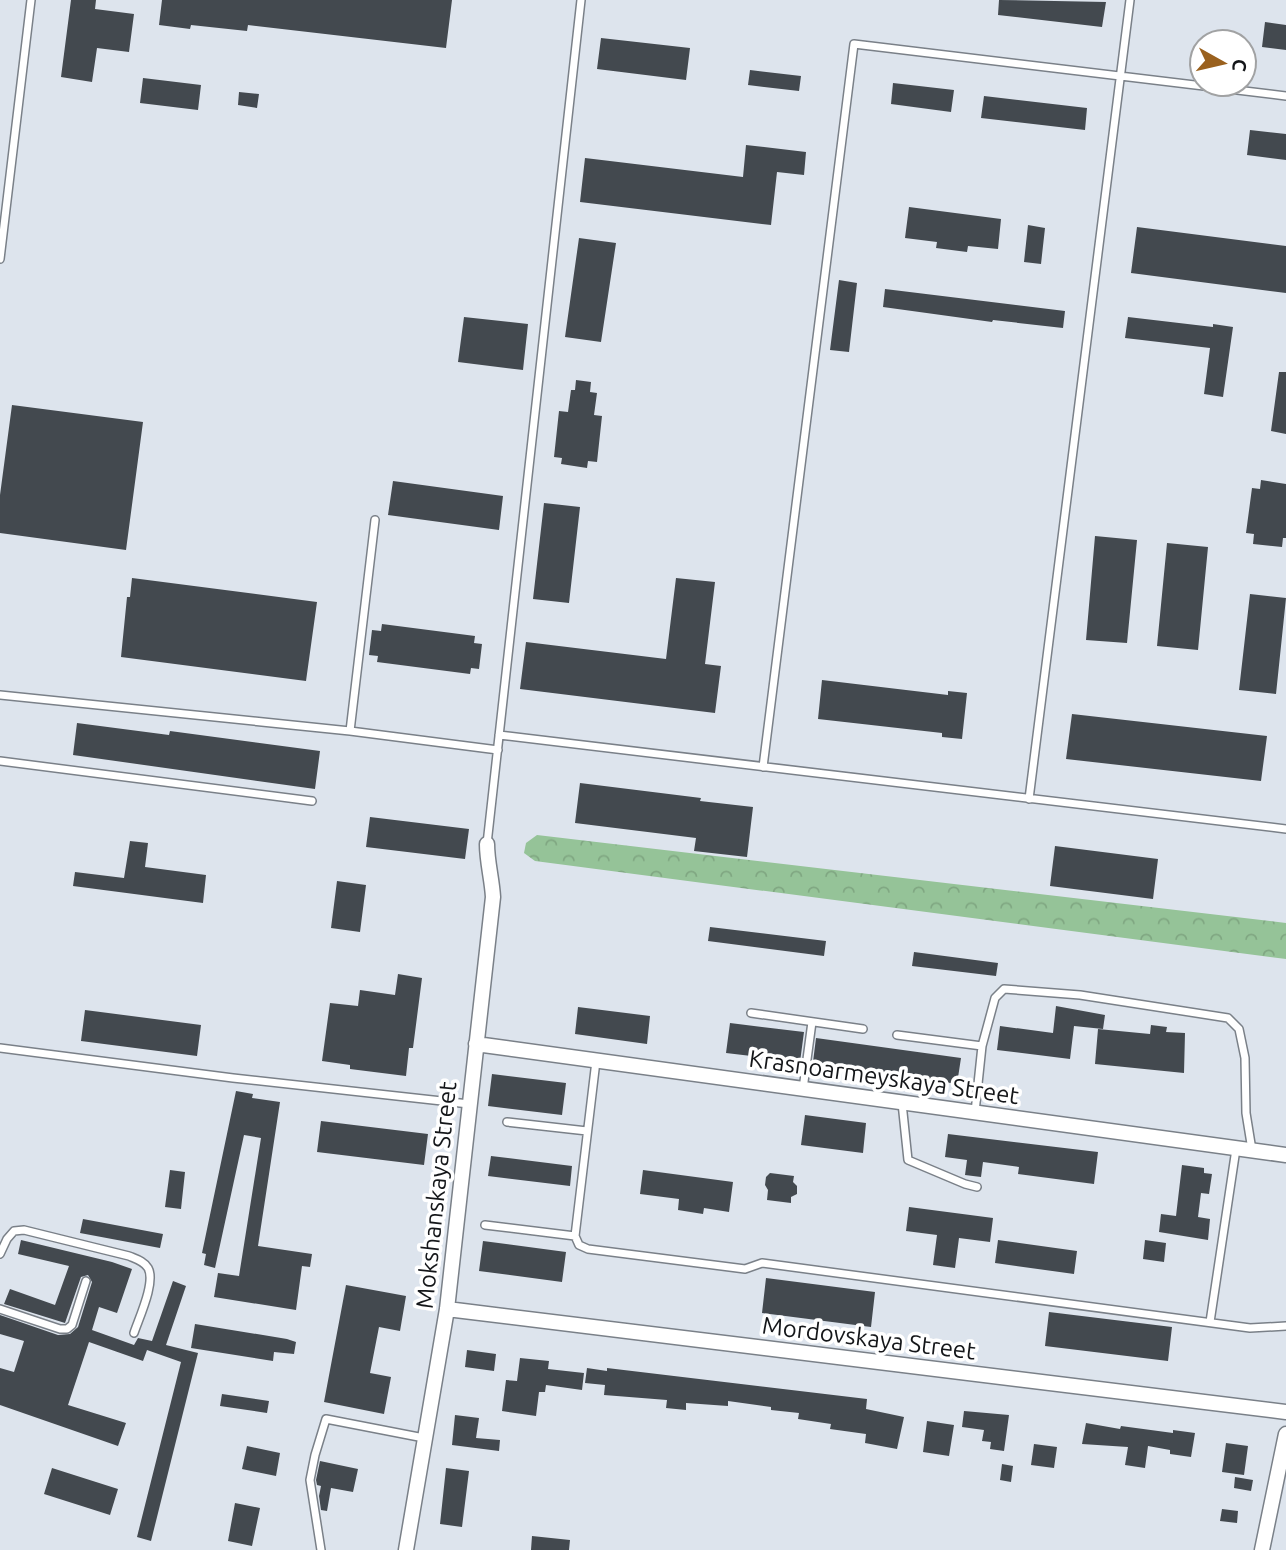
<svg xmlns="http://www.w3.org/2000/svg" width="1286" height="1550" viewBox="0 0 1286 1550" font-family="Ubuntu,sans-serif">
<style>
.forest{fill:url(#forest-crowns)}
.building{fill:#43494f}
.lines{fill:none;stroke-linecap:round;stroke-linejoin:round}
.service-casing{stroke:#7a8088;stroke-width:10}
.minor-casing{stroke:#7a8088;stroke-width:17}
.service{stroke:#fff;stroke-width:7}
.minor{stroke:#fff;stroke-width:14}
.labels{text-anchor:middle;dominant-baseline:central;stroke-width:7;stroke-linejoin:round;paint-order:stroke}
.street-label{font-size:24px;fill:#141619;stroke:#fff}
</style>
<defs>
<pattern id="forest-crowns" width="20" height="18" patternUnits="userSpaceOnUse" patternTransform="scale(1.75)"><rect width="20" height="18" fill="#95c398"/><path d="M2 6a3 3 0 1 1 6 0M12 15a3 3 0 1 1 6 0" fill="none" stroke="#80a782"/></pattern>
</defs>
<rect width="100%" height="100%" fill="#dde4ed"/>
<path class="forest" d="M537,835L1286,923V959L535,861L524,853L526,843Z"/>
<path class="building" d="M71,0H96L95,9L134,14L129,52L97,48L92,82L61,77Z
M162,0H452L446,48L248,25L247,31L191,25L190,29L159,25Z
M999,0L1106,2L1102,27L998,15Z
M1265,22L1286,25V50L1262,47Z
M601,38L690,48L686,80L597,69Z
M750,70L801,76L799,91L748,85Z
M143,78L201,85L198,110L140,103Z
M893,83L954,90L951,112L891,104Z
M239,92L259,94L257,108L238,105Z
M984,96L1087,108L1085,130L981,118Z
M1250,130L1286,134V160L1247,155Z
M746,145L806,152L804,175L777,172L771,225L580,202L585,158L743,177Z
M909,207L1001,219L998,249L968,246L967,252L936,248L937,242L905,238Z
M1028,225L1045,228L1041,264L1024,262Z
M1137,227L1286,246V293L1131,273Z
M579,238L616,243L601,342L565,337Z
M839,280L857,283L849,352L830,350Z
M885,289L1065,311L1063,328L993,320L992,322L883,307Z
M464,317L528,324L523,370L458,362Z
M1128,317L1213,327V324L1233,327L1223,397L1204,394L1210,348L1125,338Z
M1279,372H1286V434L1271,431Z
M576,380L591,382L590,392L597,393L594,415L602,416L597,462L588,461L587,468L561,464L562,458L554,457L559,411L568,412L571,390H575Z
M12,405L143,422L126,550L0,533V495Z
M1261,480L1286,484V538H1283L1282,547L1253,544L1254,534L1246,533L1252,488L1260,489Z
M393,481L503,496L499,530L388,515Z
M544,503L580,507L569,603L533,599Z
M1095,536L1137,540L1127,643L1086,640Z
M1167,543L1208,547L1198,650L1157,646Z
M132,578L317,602L306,681L121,657L127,597H130Z
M676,578L715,582L705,664L721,666L715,713L520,689L526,642L666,659Z
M1250,594L1286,598L1276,694L1239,690Z
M382,624L475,636L474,643L482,644L479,669L471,668L470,674L377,662L378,656L369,655L372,630L381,631Z
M822,680L948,695V691L967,693L962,739L942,737V733L818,719Z
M1072,714L1267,736L1261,781L1066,759Z
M77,723L169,735L170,731L320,751L315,789L73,755Z
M580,783L701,798L700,801L753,807L747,857L694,851L696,838L575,823Z
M370,817L469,829L465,859L366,847Z
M130,841L148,843L145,867L206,875L203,903L73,886L75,872L124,878Z
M1055,846L1158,859L1153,899L1050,886Z
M337,881L366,885L360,932L331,928Z
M710,927L826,941L824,956L708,941Z
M914,952L998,963L996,976L912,966Z
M398,974L422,978L413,1048H409L406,1076L350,1069V1065L322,1061L330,1003L358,1006L360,990L395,995Z
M1056,1006L1105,1015L1103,1029L1074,1026L1070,1059L997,1050L1000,1026L1053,1033Z
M578,1007L650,1016L647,1044L575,1034Z
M85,1010L201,1025L197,1056L81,1041Z
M730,1023L804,1032L800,1062L726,1053Z
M1151,1025L1167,1027L1166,1032L1185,1033L1184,1073L1095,1064L1098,1029L1150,1034Z
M816,1038L961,1058L957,1084L813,1062Z
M492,1074L566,1083L562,1115L488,1106Z
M236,1091L253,1094L252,1098L280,1102L258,1246L312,1254L310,1267L302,1266L296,1310L214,1297L218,1273L239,1276L261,1138L244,1135L215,1268L204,1265L206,1254L202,1253Z
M805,1115L866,1123L863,1153L801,1145Z
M321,1121L428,1134L424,1165L317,1152Z
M948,1134L1098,1152L1094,1184L1018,1174L1019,1167L983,1162L981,1177L965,1175L967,1160L945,1157Z
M491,1156L572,1166L570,1186L488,1176Z
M1182,1165L1204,1168V1173L1212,1174L1209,1194L1201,1193L1198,1217L1210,1219L1208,1240L1159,1232L1161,1214L1176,1216Z
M170,1170L185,1172L181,1209L165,1207Z
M643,1170L733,1182L729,1212L704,1208L703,1214L678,1210L679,1199L640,1194Z
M770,1173L794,1176L793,1182L797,1186V1194L791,1197V1203L767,1200L768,1190L765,1185L766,1177Z
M909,1207L993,1218L990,1242L959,1238L955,1268L933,1265L937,1235L906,1231Z
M83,1219L163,1234L160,1248L80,1233Z
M21,1240L112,1262L132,1269L117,1313L99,1307L92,1330L134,1345L138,1338L152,1341L173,1281L186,1286L166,1345L198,1353L151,1541L137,1537L181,1362L147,1350L143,1361L89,1342L68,1405L126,1423L118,1446L0,1405V1368L14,1372L24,1341L0,1334V1315L58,1335L70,1334L78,1327L92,1282L88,1275L81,1277L65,1323L4,1304L10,1289L55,1305L69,1266L18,1254Z
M998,1240L1077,1251L1074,1274L995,1263Z
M1145,1240L1166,1243L1164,1262L1143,1259Z
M483,1241L566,1252L562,1282L479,1271Z
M766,1278L875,1292L871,1327L762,1313Z
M346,1285L406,1296L400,1331L379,1327L370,1373L391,1377L384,1414L324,1402Z
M1049,1312L1172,1327L1168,1361L1045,1346Z
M195,1324L287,1339L296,1342L294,1354L274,1352L273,1361L191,1348Z
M467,1350L496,1354L494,1371L465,1367Z
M520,1358L549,1361L548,1369L584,1373L582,1390L546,1385L545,1392H539L536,1416L502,1411L506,1380L517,1381Z
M587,1368L607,1371V1368L867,1399L866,1409L904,1417L897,1449L865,1443L866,1434L830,1429L831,1424L798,1419L799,1413L771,1410V1407L728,1401V1406L686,1403V1410L666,1408L667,1400L604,1395L605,1385L585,1383Z
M222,1394L269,1401L267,1413L220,1406Z
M964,1411L1009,1415L1004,1451L990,1449L991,1442L982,1441L984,1430L962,1427Z
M455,1415L479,1418L476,1438L500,1440L499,1451L452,1445Z
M927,1421L954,1425L949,1456L923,1452Z
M1086,1423L1120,1429L1121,1426L1173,1433V1430L1195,1433L1191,1457L1170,1454V1450L1148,1446L1145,1468L1125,1465L1128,1447L1082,1444Z
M1226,1443L1248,1446L1244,1475L1222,1472Z
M1034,1444L1057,1447L1054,1468L1031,1465Z
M247,1446L280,1453L276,1476L242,1469Z
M320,1461L358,1469L353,1492L331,1488L327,1511L321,1510L319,1496L321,1486L317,1485L316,1480Z
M1002,1464L1013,1466L1011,1482L1000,1480Z
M52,1468L118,1489L110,1515L44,1494Z
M446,1468L469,1471L462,1527L440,1524Z
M1235,1477L1253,1480L1251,1491L1234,1488Z
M235,1503L260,1508L252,1546L228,1541Z
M1222,1509L1238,1511L1237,1523L1220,1521Z
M532,1536L570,1540L569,1550H531Z"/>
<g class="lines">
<defs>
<path id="service" d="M0,259L31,0
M375,520L350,731L498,750
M0,695L350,731
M499,735L1286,829
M0,761L312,801
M763,767L854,44L1286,96
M1029,799L1130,0
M487,844L581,0
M751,1013L863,1029
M897,1035L982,1046L975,1112
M982,1046L995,998L1004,989L1080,995L1228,1018L1239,1029L1245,1058L1246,1113L1252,1150
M0,1048L233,1078L469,1104
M596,1061L575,1236L579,1245L588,1249L745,1269L762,1263L1250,1328L1286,1326
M803,1089L812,1022
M902,1103L908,1160L965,1184L977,1187
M507,1122L587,1131
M485,1225L575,1236
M0,1254L7,1239L14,1231L24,1230L129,1256C136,1259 144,1261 148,1268C156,1282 139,1318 134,1333
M0,1309L60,1329H67L72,1325L86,1281
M1210,1322L1236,1149
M321,1550L310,1480L315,1455L326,1419L424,1438"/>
<path id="minor" d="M476,1044L1286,1155
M447,1309L1286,1412
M406,1550L447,1309L493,897C492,879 487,862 487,844
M1262,1550L1286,1434"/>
</defs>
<use href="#service" class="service-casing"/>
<use href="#minor" class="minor-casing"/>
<use href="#service" class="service"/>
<use href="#minor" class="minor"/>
</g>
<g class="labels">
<g class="street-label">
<text transform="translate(884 1077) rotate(8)">Krasnoarmeyskaya Street</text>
<text transform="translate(436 1195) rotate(-84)">Mokshanskaya Street</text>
<text transform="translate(869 1338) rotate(7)">Mordovskaya Street</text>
</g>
</g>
<g transform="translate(1223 63) rotate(98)"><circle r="33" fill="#ffffff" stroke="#a1a2a3" stroke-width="2"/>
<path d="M0-5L12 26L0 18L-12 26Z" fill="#9a611e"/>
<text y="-10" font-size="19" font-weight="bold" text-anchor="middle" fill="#141619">С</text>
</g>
</svg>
